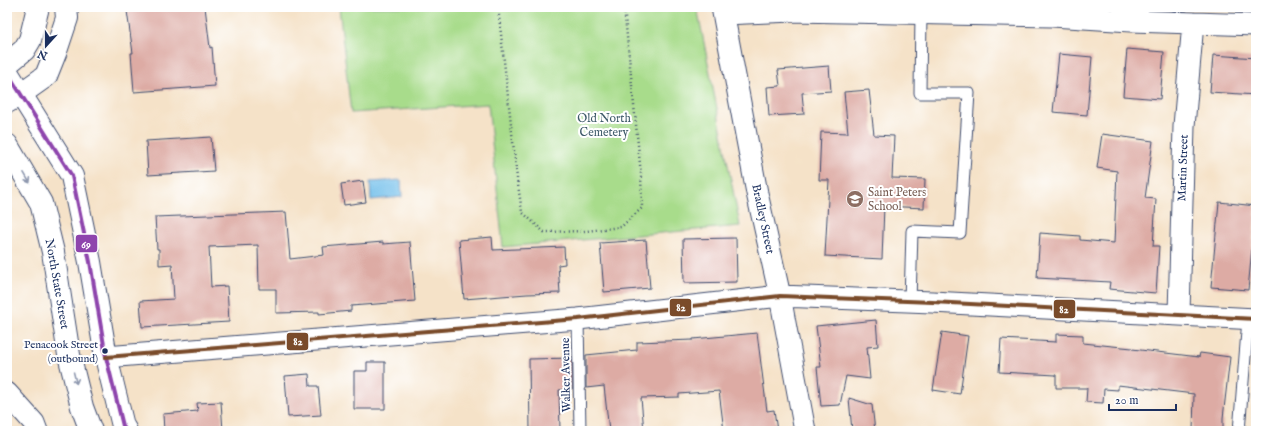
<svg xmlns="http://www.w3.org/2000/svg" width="1263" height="438" viewBox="0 0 1263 438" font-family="'IM FELL English',serif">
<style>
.green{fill:#a8dc8b;stroke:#628674}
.water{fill:#6fbeea;stroke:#4576a4}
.building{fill:#ddaba4}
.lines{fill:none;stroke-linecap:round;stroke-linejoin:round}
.lane-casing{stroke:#3c4a6e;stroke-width:13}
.street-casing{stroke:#3c4a6e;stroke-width:23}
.secondary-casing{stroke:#3c4a6e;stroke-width:24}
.primary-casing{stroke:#3c4a6e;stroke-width:24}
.path{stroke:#3c4a6e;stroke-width:2.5;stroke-dasharray:1 3;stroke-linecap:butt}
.lane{stroke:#fff;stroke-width:11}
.street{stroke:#fff;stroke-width:21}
.secondary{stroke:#fff;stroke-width:22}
.primary{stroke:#fff;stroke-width:22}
.bus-1-casing{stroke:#fff;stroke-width:7}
.bus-2-casing{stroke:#fff;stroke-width:7}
.bus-1{stroke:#8e44ad;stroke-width:4}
.bus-2{stroke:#7a4b2a;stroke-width:4}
.oneway{stroke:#8d97ae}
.bus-dot{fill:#1b2f5e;stroke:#fff;stroke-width:1.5}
.labels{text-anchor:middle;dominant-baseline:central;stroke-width:4;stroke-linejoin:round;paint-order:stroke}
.bus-label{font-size:11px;fill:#1b2f5e;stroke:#fff;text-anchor:end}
.park-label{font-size:12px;fill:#3e5a69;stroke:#fff}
.street-label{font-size:12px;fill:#1b2f5e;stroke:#fff}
.education-label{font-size:12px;fill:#785e54;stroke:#fff;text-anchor:start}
.line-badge{stroke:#fff;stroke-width:1.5}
.badge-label{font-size:11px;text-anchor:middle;font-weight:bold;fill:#fff}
</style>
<rect width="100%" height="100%" fill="#fff"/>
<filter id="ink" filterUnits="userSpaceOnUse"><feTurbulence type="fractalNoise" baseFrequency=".025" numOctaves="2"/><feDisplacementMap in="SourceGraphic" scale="8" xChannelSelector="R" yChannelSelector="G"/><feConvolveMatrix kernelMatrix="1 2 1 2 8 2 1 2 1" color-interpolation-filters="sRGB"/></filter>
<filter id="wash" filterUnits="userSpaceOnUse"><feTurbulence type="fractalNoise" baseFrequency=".012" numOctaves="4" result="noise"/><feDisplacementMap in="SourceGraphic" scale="16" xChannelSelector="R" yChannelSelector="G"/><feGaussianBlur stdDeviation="0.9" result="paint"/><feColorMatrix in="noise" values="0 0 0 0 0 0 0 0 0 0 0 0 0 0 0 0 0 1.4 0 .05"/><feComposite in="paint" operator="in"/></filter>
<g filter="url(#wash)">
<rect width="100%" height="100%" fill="#f5e2c8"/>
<path class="green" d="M339,7H697L740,226L503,247L488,104L351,113Z"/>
<path class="water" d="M401,180L402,197L371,200L370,182Z"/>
<g id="blocks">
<path class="building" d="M160,7H205L210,48L212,47L215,86L134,92L131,53H133L127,11Z
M1127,49L1164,52L1160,99L1123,96Z
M1059,54L1092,57L1087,115L1053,112Z
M1213,55L1256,58V95L1210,92Z
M829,66L831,91L802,93L804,114L769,116L767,87L780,86L778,70Z
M869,90L874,135L894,136L892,178L925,179L924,208L884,206L882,259L825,256L829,180H819L821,132L848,133L844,92Z
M1102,134L1153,141L1145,198L1156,199L1153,246H1159L1156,293L1109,289L1110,282L1037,278L1040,233L1080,236V240L1114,243L1117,171L1097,168Z
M211,137L214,171L148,175L146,141Z
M363,181L366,202L344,205L341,184Z
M1219,202L1256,206L1248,290L1211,287Z
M286,212L290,259L324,255L323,247L383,242V244L410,242L415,301L351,306V311L319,314V312L276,313V289H259L258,245L209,247L211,287L227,286L229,322L142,327L140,301L174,299L172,264L159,265V249H157L155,217Z
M492,237L493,250L564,247L565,264L558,265L560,293L527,294L464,299L459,240Z
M736,238L737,282L684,283L683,239Z
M646,240L650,288L604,292L600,243Z
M876,320L878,346L867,347L870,379L846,376L840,405L821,406L817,367H821L816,326Z
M942,332L968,336L960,394L933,390Z
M757,333L767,411L774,410L777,431H724L719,391L679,394V397L641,398L644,431H609L604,386L586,388V355L637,350V342L693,340V339Z
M1056,334L1083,335V343L1132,348V349L1199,357L1200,353L1230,357L1223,418V431H1193L1194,394L1118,385V390L1104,389L1103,403L1086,402L1087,388H1056V375L999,372L1001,339L1056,342Z
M572,358V389L559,390L560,431H530L529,359Z
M367,362H385V409H354V371H367Z
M309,374L310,386H318L321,415L288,417L285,376Z
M849,398L872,405L875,431H852Z
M221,402L223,431H164L163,414L198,411L197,403Z"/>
</g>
</g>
<g filter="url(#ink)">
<use href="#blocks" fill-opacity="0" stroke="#3c4a6e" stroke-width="1"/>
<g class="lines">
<defs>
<path id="lane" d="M910,302L912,231L960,233L969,93H920L921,13
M578,319L580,431
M1239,431L1248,319"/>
<path id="street" d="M722,7L757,193L780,296L805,431
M724,14L794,11L1052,16L1131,21L1256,25
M1179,314L1184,126L1193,23
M106,357L578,319L780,296L932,302L1256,319
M7,393L34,423L37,431"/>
<path id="secondary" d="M7,64L24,50L30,40L38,7
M7,102L22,93L46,76L56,51L67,18L66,7"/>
<path id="primary" d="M7,72L72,176L90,262L106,357L123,426L126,431
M7,145L41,203L53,252L69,355L82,407L91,431"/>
</defs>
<use href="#lane" class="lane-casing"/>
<use href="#street" class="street-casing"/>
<use href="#secondary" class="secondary-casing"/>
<use href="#primary" class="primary-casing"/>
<path class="path" d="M498,7L517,178L522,212L544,232L586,231L621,227L642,208L641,174L624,7"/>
<use href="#lane" class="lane"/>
<use href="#street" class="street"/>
<use href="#secondary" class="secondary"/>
<use href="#primary" class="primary"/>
<defs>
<path id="bus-1" d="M7,72L72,176L90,262L106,357L123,426L126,431"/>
<path id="bus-2" d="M106,357L578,319L780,296L932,302L1256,319"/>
</defs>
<use href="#bus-1" class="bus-1-casing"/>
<use href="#bus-2" class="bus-2-casing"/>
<use href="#bus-1" class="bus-1"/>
<use href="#bus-2" class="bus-2"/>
</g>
<defs><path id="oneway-shaft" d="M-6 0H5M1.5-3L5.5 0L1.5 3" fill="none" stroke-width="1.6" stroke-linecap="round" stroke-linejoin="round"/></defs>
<g class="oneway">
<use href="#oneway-shaft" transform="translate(27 178) rotate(60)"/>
<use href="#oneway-shaft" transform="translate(75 378) rotate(76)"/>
</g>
</g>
<defs>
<symbol id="school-disc" viewBox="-11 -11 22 22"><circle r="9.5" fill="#8d6e63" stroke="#fff"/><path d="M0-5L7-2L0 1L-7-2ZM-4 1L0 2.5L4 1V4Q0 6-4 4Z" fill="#fff"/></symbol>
</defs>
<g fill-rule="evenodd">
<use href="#school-disc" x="845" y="189" width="20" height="20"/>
</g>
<circle class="bus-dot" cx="105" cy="351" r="3.5"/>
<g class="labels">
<g class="bus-label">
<text x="98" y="345">Penacook Street<tspan x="98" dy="14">(outbound)</tspan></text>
</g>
<g class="park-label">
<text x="604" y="118">Old North<tspan x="604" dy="14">Cemetery</tspan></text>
</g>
<g class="street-label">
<text transform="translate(1183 168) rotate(-88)">Martin Street</text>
<text transform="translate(763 219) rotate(78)">Bradley Street</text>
<text transform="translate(57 284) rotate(80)">North State Street</text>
<text transform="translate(566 375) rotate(-91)">Walker Avenue</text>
</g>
<g class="education-label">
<text x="868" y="192">Saint Peters<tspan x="868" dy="14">School</tspan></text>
</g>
</g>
<g class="line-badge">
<rect x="75" y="234" width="23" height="19" rx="4" fill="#8e44ad"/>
<rect x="669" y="298" width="23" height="19" rx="4" fill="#7a4b2a"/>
<rect x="1053" y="299" width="23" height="20" rx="4" fill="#7a4b2a"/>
<rect x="286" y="332" width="23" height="19" rx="4" fill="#7a4b2a"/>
</g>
<g class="badge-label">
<text x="86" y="248">69</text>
<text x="681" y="311">82</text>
<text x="1064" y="313">82</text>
<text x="298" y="345">82</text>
</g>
<rect width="1263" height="438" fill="none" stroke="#fff" stroke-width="24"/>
<g transform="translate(46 46) rotate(201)" stroke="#ffffff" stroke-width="3" paint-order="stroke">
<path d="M0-3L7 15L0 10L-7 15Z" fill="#1b2f5e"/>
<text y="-6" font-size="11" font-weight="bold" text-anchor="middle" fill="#1b2f5e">N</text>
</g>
<path d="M1109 404v6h67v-6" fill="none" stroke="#1b2f5e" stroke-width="2"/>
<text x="1115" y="404" font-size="12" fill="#1b2f5e" stroke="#ffffff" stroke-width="3" paint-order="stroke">20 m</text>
</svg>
